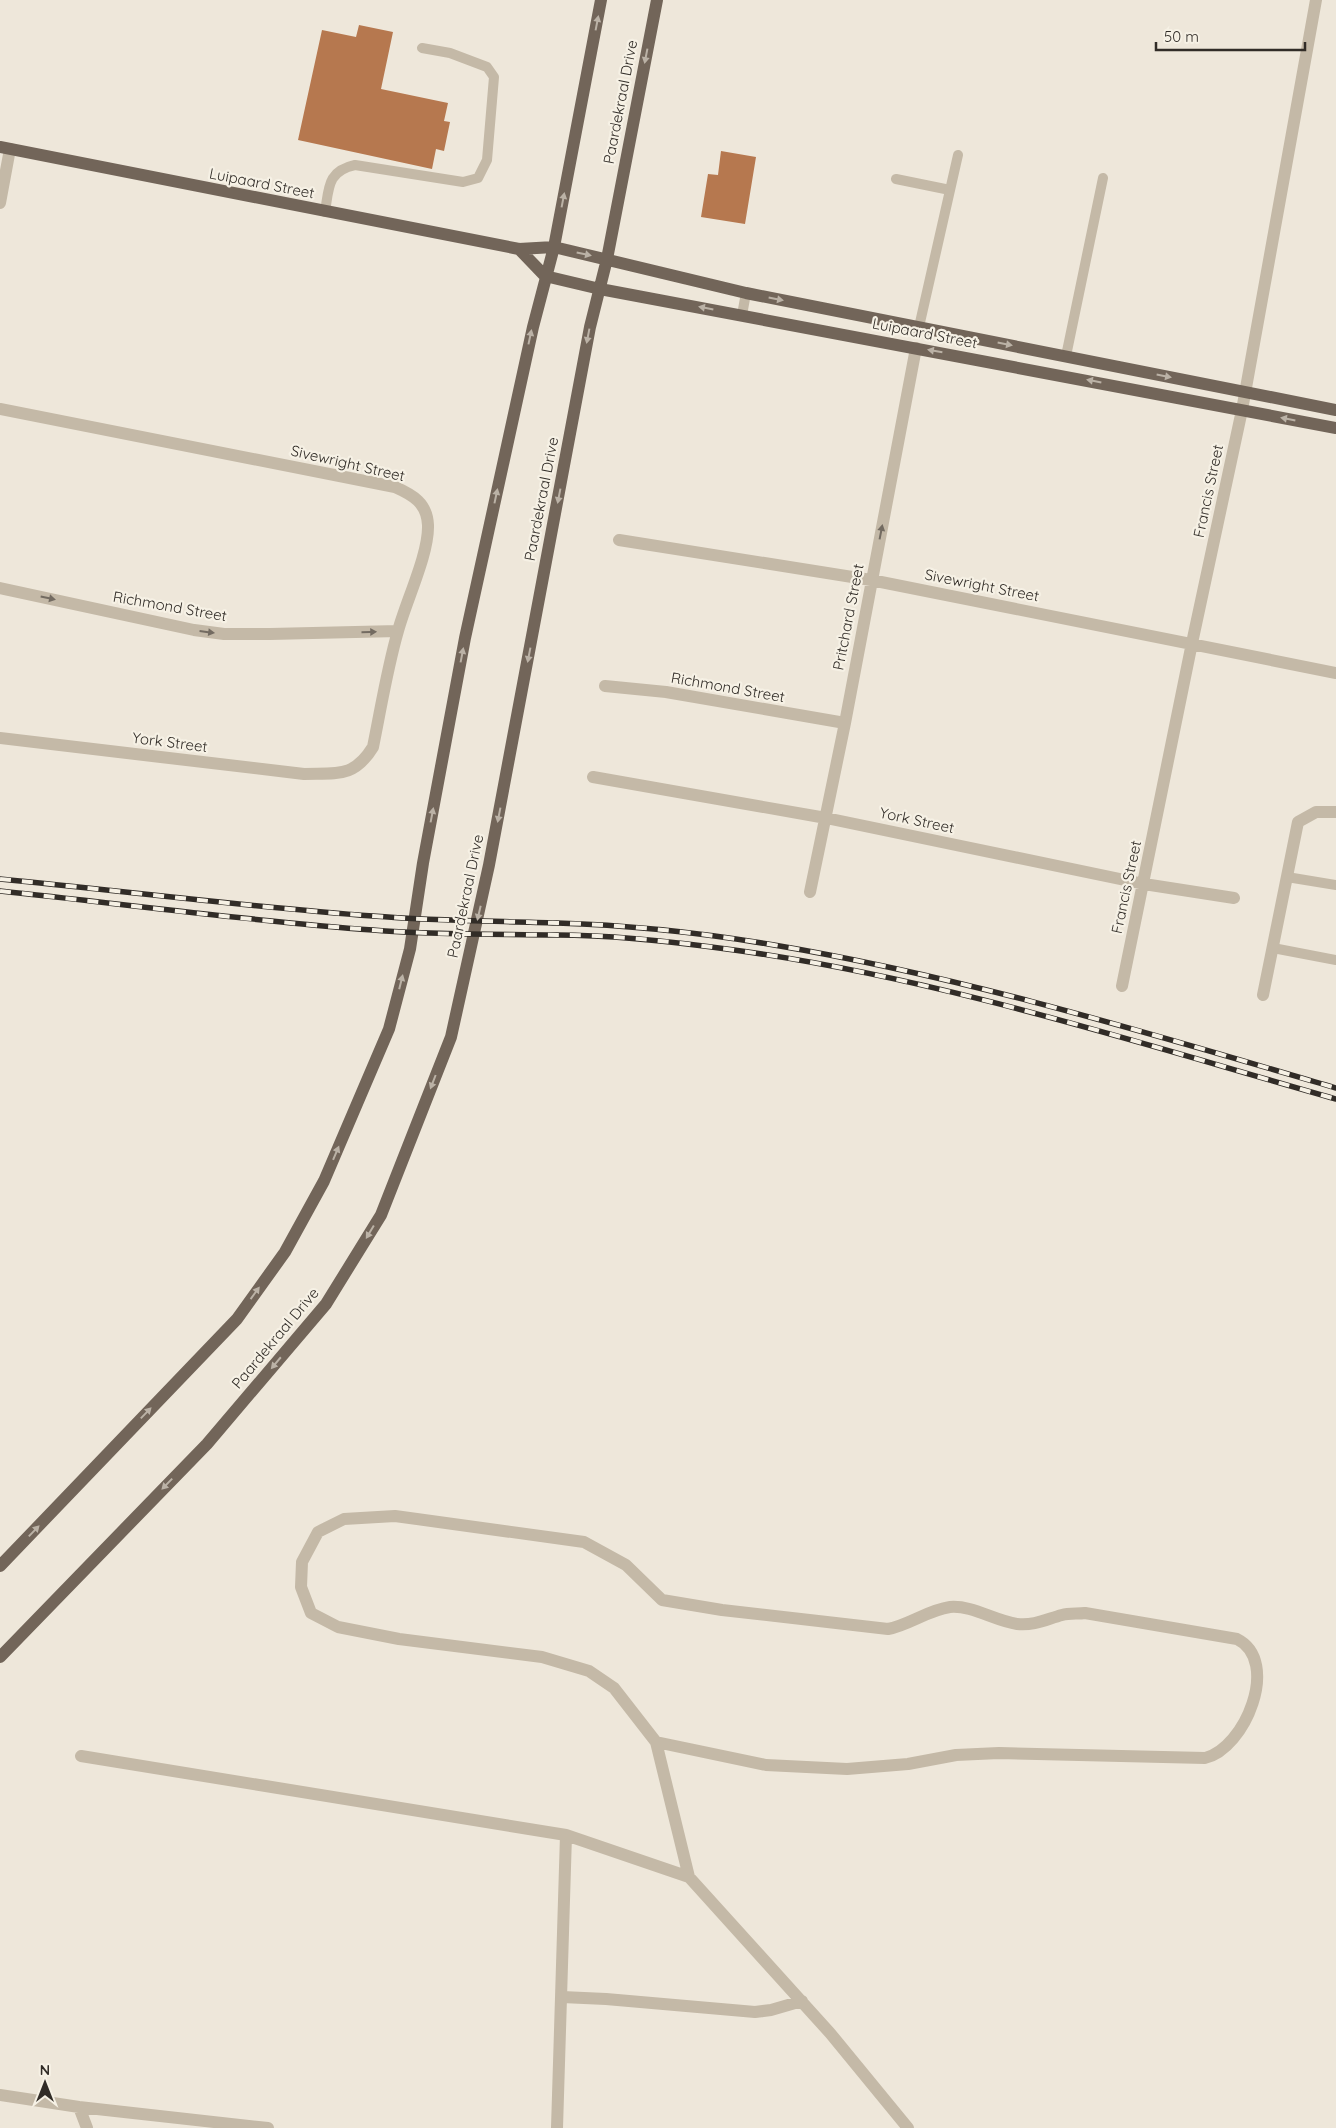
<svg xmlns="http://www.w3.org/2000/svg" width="1336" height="2128" viewBox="0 0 1336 2128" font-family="Quicksand,sans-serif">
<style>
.building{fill:#b6784f}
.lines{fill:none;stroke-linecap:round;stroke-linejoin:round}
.lane{stroke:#c4b9a7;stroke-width:10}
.street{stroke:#c4b9a7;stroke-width:12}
.primary{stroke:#726559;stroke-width:12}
.rail-casing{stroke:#312c27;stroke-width:5.5}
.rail{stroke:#f6f1e5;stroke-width:4;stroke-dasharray:11;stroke-linecap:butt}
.oneway{fill:#bbb2a6}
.oneway2{fill:#736b61}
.labels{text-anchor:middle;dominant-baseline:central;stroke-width:4.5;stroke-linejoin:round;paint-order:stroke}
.street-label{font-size:15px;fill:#312c27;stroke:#f6f1e5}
</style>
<rect width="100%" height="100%" fill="#eee7da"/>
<path class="building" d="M359,25L393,32L381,89L448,103L444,121L450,122L444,151L436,149L432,169L298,140L322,30L356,37Z
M721,151L756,157L745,224L701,217L708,174L718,175Z"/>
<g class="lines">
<path class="lane" d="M896,179L950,190
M325,212C329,188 327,171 355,165L463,182L478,178L487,160L494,77L487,67L450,53L422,48
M742,315L746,293
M919,327L958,155
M1066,356L1103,178
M1287,877L1336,885
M1273,948L1336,960"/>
<path class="street" d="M0,203L10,149
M0,409L395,487C413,495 427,503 428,525C429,554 406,601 398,631C387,669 381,708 373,747C354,778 337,773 304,774L0,738
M619,540L871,580L1336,673
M0,588L194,630L224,634H270L398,631
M605,686L666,692L845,723
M593,777L826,818L1144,884L1234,898
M810,892L845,723L916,348
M1122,986L1192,643L1242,410L1316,0
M1263,995L1298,822L1316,812H1336
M656,1742L766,1765L847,1769L908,1764L956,1755L999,1753L1205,1758C1245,1749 1281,1661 1237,1639L1085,1613C1078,1614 1069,1613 1062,1615C1047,1619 1034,1626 1017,1624C995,1621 972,1605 950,1607C928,1610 909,1625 888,1629L722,1610L662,1600L626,1565L584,1542L395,1516L344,1519L318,1532L302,1562L301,1587L311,1613L338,1627L399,1639L542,1657L589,1671L614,1688L656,1742L689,1877
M81,1756L566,1835L689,1877L830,2033L908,2128
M562,1997L606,1999L755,2012L771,2010L802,2001
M0,2095L79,2107L268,2128
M79,2107L87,2128
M557,2128L566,1835"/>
<path class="primary" d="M0,147L519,249L554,247L746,293L1336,410
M519,249L545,276L600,289L1336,428
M0,1566L237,1319L285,1252L324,1181L389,1029L410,949L423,863L465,638L533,327L554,247L601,0
M0,1657L207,1444L326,1304L381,1215L451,1037L489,865L590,327L607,259L657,0"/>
<defs>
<path id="rail" d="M0,879C124,891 249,907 373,916C435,921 496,921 557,923C630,925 703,933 774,945C965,977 1151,1034 1336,1088
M0,891C124,904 249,921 373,930C434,935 496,934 557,935C616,935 676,942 734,950C939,978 1138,1043 1336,1099"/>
</defs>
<use href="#rail" class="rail-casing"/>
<use href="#rail" class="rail"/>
</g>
<defs><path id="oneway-solid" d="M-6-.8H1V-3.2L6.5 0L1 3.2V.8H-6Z" transform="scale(1.25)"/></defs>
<g class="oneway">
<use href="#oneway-solid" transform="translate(597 23) rotate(-79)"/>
<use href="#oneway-solid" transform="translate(646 56) rotate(101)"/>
<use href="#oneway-solid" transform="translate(563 200) rotate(-79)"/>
<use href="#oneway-solid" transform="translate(584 254) rotate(12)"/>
<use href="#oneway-solid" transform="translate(776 299) rotate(11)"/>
<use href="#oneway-solid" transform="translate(706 308) rotate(-169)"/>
<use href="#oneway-solid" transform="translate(588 336) rotate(101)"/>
<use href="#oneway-solid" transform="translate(530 337) rotate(-78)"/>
<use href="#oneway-solid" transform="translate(1005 344) rotate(11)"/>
<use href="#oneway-solid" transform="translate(935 351) rotate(-170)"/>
<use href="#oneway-solid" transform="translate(1164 376) rotate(11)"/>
<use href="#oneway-solid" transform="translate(1094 381) rotate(-169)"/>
<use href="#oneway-solid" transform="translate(1288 419) rotate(-169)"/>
<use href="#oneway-solid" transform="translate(496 496) rotate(-78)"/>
<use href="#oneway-solid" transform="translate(559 496) rotate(101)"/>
<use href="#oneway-solid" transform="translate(462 655) rotate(-79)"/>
<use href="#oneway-solid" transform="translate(529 655) rotate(101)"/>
<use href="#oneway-solid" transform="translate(432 815) rotate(-79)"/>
<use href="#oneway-solid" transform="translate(499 815) rotate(101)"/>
<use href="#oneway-solid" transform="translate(479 913) rotate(103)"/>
<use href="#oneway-solid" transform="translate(401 982) rotate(-76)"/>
<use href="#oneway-solid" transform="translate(433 1082) rotate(111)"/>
<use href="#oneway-solid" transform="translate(336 1153) rotate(-67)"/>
<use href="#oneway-solid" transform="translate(370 1232) rotate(121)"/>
<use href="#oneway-solid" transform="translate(255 1293) rotate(-54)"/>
<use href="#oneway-solid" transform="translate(276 1363) rotate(130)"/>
<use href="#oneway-solid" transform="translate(146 1413) rotate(-46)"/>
<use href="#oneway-solid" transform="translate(167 1484) rotate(134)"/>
<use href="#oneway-solid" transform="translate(34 1531) rotate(-46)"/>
</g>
<g class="oneway2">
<use href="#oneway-solid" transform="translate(881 532) rotate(-79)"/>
<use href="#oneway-solid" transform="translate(48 598) rotate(12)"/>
<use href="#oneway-solid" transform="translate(207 632) rotate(7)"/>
<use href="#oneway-solid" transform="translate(369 632) rotate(-1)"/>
</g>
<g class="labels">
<g class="street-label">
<text transform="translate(620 102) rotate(-79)">Paardekraal Drive</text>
<text transform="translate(262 183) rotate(11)">Luipaard Street</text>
<text transform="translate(925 333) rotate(11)">Luipaard Street</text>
<text transform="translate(348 463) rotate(13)">Sivewright Street</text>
<text transform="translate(1208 491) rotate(-78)">Francis Street</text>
<text transform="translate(541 499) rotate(-79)">Paardekraal Drive</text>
<text transform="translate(982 585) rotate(11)">Sivewright Street</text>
<text transform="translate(170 606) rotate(10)">Richmond Street</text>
<text transform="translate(848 617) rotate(-79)">Pritchard Street</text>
<text transform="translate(728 687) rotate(10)">Richmond Street</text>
<text transform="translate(170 742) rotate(7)">York Street</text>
<text transform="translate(917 820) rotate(12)">York Street</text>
<text transform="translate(1126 887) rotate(-78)">Francis Street</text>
<text transform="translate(465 896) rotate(-78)">Paardekraal Drive</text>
<text transform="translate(275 1338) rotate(-50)">Paardekraal Drive</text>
</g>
</g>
<g transform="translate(45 2083)" stroke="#f6f1e5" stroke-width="4" paint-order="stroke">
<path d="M0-4L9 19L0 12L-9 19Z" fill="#312c27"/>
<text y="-8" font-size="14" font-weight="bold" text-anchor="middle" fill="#312c27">N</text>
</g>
<path d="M1156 42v8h149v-8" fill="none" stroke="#312c27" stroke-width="2.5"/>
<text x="1164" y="42" font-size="15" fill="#312c27" stroke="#f6f1e5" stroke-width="4" paint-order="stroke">50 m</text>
</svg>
